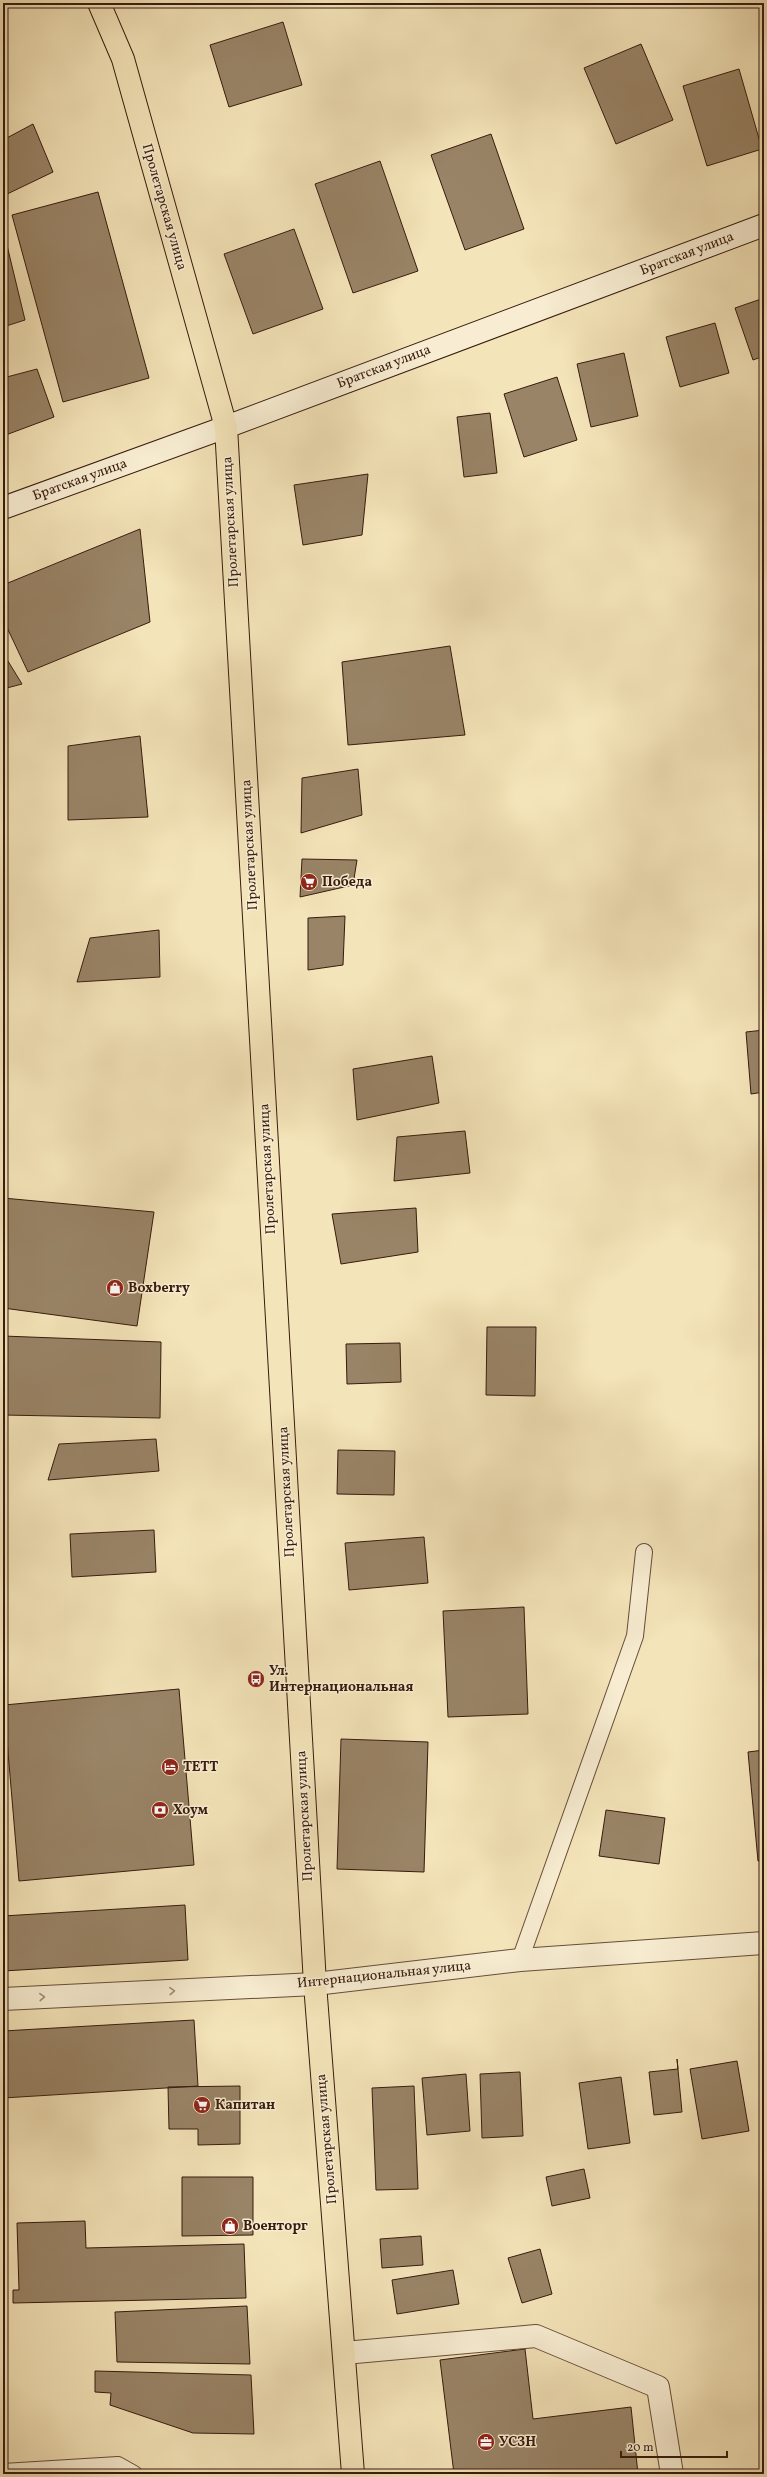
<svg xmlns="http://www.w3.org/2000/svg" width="767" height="2477" viewBox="0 0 767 2477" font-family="Vollkorn,serif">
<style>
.building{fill:#998467;stroke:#371b0e}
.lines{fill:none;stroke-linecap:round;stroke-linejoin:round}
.lane-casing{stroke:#664d39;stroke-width:18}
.street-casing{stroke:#664d39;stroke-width:24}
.secondary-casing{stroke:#371b0e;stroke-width:24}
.primary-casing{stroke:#371b0e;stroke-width:24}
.lane{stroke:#f8edd2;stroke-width:16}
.street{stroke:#f8edd2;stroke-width:22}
.secondary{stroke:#f8edd2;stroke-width:22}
.primary{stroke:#f4e4b9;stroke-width:22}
.oneway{stroke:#a18e7a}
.labels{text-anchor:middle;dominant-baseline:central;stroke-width:3;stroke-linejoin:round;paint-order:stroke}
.street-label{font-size:14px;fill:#371b0e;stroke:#f8edd2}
.poi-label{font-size:14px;font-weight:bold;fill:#371b0e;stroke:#f8edd2;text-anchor:start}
</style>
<rect width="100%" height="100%" fill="#f4e4b9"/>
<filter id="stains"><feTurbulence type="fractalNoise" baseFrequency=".005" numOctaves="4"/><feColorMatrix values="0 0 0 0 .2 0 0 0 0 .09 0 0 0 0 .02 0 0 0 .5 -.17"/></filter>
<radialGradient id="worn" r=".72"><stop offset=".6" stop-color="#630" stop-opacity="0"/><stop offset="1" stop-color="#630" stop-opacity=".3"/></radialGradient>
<path class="building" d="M283,22L302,85L229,107L210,45Z
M641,44L673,120L616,144L584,68Z
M739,69L762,149L707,166L683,86Z
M33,124L53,172L3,196V140Z
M491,134L524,229L465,250L431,155Z
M380,161L418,271L353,293L315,184Z
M98,192L149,378L63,402L12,215Z
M294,229L323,309L253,334L224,254Z
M5,237L25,320L3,327V238Z
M764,298V356L753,360L735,308Z
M715,323L729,373L680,387L666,337Z
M624,353L638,416L591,427L577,364Z
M37,369L54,417L3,436V378Z
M557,377L577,440L524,457L504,394Z
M490,413L497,473L464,477L457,417Z
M368,474L362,535L303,545L294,485Z
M140,529L150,622L28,672L3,619V585Z
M450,646L465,735L348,745L342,662Z
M3,653L22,684L3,689Z
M140,736L148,817L68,820V746Z
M358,769L362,815L301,833L302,778Z
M302,859L357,860L353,885L300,897Z
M345,916L343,965L308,970V918Z
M159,930L160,977L77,982L90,938Z
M764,1030V1092L751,1094L746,1032Z
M432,1056L439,1103L357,1120L353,1069Z
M465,1131L470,1173L394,1181L397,1137Z
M3,1198L154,1212L137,1326L3,1308Z
M416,1208L418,1252L341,1264L332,1214Z
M487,1327H536L535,1396L486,1395Z
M3,1336L161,1342L160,1418L3,1415Z
M400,1343L401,1382L347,1384L346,1344Z
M156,1439L159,1471L48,1480L59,1444Z
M338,1450L395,1451L394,1495L337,1494Z
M154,1530L156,1572L72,1577L70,1534Z
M424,1537L428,1583L349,1590L345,1543Z
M524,1607L528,1714L448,1717L443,1611Z
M179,1689L194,1865L19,1881L4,1705Z
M341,1739L428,1742L424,1872L337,1869Z
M764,1750V1861H758L748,1752Z
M606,1810L665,1818L659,1864L599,1856Z
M185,1905L188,1960L3,1971V1916Z
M194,2020L198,2086L3,2098V2031Z
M677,2059L682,2112L654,2115L649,2072L678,2069Z
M737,2061L749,2131L702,2139L690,2069Z
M520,2072L523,2136L482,2138L480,2074Z
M466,2074L470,2131L427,2135L422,2078Z
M621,2077L630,2143L588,2149L579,2083Z
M240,2086V2144L198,2145V2129H169L168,2087Z
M414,2086L418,2189L376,2190L372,2088Z
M584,2169L590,2198L552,2206L546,2177Z
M182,2177H253V2235L182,2236Z
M85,2221L86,2248L244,2244L246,2298L13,2303V2290H19L17,2223Z
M421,2236L423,2265L382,2268L380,2239Z
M540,2249L552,2294L522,2303L508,2258Z
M453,2270L459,2304L397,2314L392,2280Z
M247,2306L250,2364L117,2362L115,2312Z
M525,2349L533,2419L631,2407L638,2474H454L440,2360Z
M95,2371L251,2375L254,2434L193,2433L110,2405L111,2393L95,2392Z"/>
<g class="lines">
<defs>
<path id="lane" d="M520,1960L635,1636L644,1552
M3,2472L118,2465L134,2474"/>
<path id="street" d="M3,1999L315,1984L520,1960L764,1943
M344,2353L536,2336L658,2387L672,2474"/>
<path id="secondary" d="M3,508L226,427L764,225"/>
<path id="primary" d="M99,3L123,59L226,427L315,1984L353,2474"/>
</defs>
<use href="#lane" class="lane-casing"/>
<use href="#street" class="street-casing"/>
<use href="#secondary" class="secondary-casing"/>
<use href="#primary" class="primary-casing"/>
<use href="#lane" class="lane"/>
<use href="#street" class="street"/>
<use href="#secondary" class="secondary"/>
<use href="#primary" class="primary"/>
</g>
<defs><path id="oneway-chevron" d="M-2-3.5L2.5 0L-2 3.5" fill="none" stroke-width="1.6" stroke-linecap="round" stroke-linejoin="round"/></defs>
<g class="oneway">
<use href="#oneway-chevron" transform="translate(172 1991) rotate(-3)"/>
<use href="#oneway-chevron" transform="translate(42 1997) rotate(-3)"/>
</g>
<defs>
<symbol id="supermarket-disc" viewBox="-11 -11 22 22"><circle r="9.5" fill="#8f2418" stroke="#f8edd2"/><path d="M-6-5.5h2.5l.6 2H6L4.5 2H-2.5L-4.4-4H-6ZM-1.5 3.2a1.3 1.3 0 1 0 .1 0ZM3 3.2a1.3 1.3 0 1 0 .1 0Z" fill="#fff"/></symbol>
<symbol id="shop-disc" viewBox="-11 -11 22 22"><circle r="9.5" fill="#8f2418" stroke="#f8edd2"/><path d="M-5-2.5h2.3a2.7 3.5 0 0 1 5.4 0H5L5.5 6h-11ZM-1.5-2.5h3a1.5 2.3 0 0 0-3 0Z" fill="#fff"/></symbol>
<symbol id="bus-disc" viewBox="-11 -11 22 22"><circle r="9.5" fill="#8f2418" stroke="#f8edd2"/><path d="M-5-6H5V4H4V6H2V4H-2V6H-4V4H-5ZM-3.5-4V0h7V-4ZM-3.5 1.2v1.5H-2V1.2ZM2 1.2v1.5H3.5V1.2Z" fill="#fff"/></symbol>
<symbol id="hotel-disc" viewBox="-11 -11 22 22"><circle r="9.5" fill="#8f2418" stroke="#f8edd2"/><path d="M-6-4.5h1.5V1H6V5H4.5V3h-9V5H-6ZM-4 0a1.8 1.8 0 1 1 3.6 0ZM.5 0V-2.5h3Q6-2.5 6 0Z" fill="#fff"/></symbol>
<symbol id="bank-disc" viewBox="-11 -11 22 22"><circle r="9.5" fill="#8f2418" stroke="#f8edd2"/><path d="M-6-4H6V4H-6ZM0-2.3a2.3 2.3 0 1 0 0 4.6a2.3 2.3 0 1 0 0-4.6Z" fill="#fff"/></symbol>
<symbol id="office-disc" viewBox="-11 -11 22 22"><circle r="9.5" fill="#8f2418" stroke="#f8edd2"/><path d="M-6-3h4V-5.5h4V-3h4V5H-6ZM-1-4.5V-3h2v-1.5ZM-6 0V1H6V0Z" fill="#fff"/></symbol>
</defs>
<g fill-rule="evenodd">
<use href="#supermarket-disc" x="299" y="872" width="20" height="20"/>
<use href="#shop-disc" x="105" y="1278" width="20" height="20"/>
<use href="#bus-disc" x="246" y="1669" width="20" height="20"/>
<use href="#hotel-disc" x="160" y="1757" width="20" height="20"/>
<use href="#bank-disc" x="150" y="1800" width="20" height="20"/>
<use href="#supermarket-disc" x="192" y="2095" width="20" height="20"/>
<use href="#shop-disc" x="220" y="2216" width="20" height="20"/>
<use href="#office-disc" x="476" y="2432" width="20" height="20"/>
</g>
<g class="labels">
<g class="street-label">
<text transform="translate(164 207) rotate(74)">Пролетарская улица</text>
<text transform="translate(687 254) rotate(-21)">Братская улица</text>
<text transform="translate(384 367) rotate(-21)">Братская улица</text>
<text transform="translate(80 480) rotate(-20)">Братская улица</text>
<text transform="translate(231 522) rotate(-93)">Пролетарская улица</text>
<text transform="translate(250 845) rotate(-93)">Пролетарская улица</text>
<text transform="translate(268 1169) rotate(-93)">Пролетарская улица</text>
<text transform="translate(287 1492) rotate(-93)">Пролетарская улица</text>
<text transform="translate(305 1816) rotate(-93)">Пролетарская улица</text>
<text transform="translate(384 1975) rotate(-6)">Интернациональная улица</text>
<text transform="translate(327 2139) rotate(-95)">Пролетарская улица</text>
</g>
<g class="poi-label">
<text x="322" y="882">Победа</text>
<text x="128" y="1288">Boxberry</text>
<text x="269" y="1671">Ул.<tspan x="269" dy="16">Интернациональная</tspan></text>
<text x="183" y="1767">ТЕТТ</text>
<text x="173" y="1810">Хоум</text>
<text x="215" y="2105">Капитан</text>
<text x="243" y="2226">Военторг</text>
<text x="499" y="2442">УСЗН</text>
</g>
</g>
<rect width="767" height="2477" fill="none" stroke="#f4e4b9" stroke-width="16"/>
<rect x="4" y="4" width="759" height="2469" fill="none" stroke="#371b0e" stroke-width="2"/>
<rect x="8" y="8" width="751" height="2461" fill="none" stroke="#371b0e"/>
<path d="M621 2451v6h106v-6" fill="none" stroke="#371b0e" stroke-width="2"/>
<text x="627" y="2451" font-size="12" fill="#371b0e" stroke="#f8edd2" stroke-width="3" paint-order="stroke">20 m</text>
<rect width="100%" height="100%" filter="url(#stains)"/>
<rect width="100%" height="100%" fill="url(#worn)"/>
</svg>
